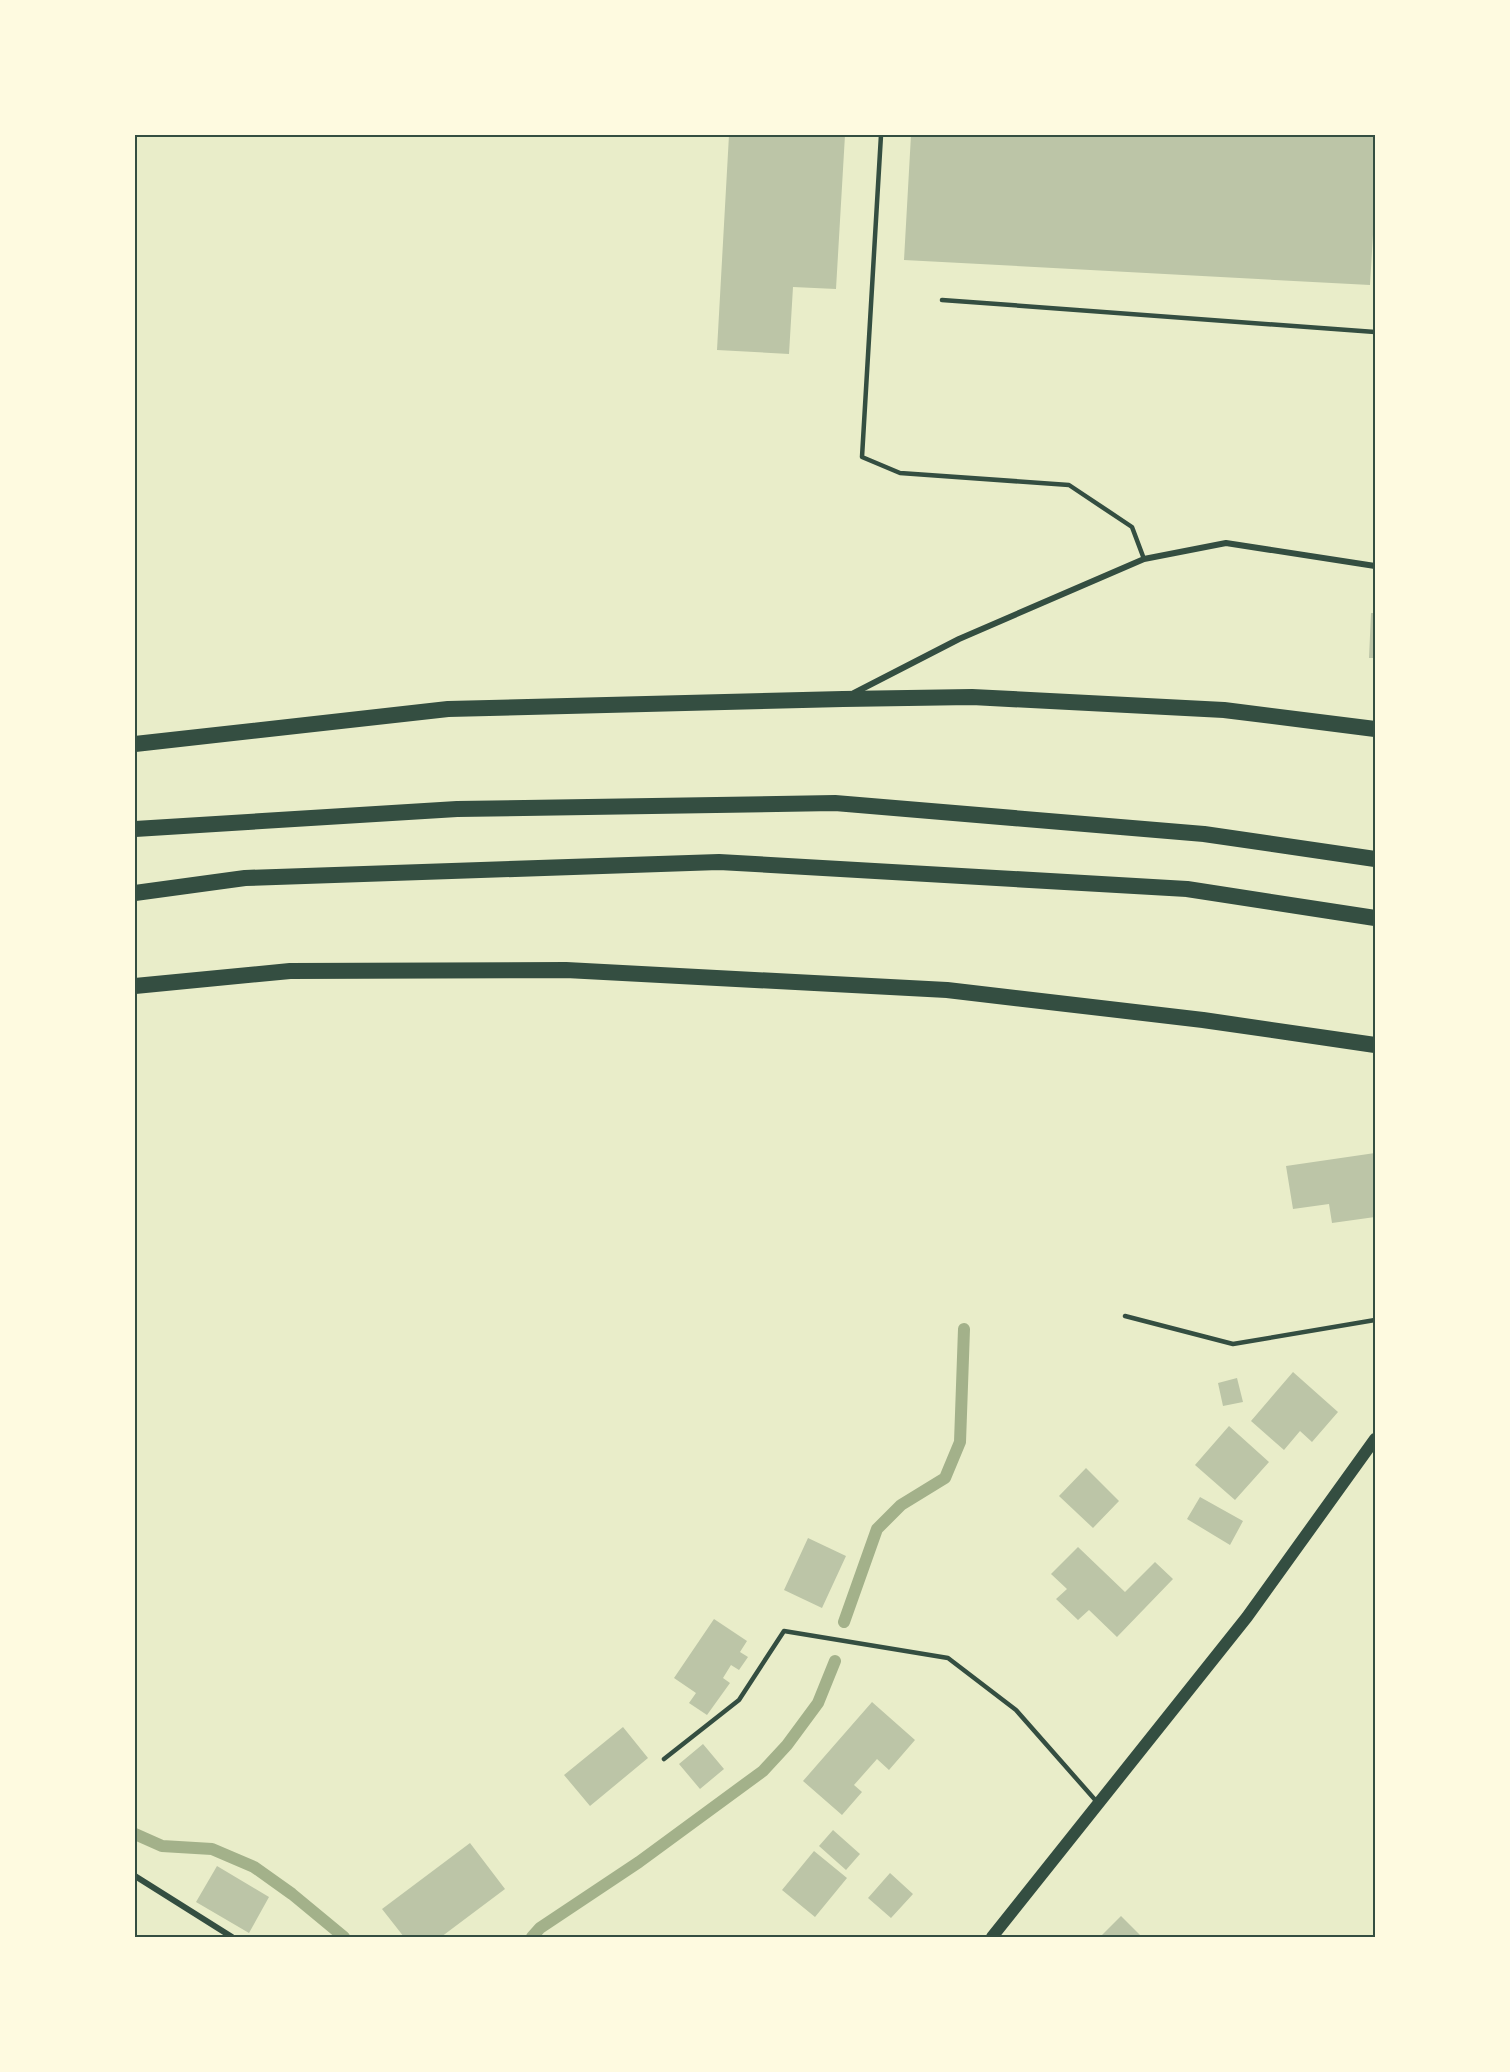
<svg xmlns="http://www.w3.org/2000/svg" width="1510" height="2072" viewBox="0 0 1510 2072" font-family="'Archivo Narrow',sans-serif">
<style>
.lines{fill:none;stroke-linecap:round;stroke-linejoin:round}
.stream{stroke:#a3b18a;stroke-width:12}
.building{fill:#bcc5a7}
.service{stroke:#344e41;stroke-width:4.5}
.minor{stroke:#344e41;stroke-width:6}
.secondary{stroke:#344e41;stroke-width:12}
.trunk{stroke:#344e41;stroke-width:16}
.neatline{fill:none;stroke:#344e41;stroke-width:2}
</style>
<rect width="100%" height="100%" fill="#e9edc9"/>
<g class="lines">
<path class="stream" d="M844,1622L877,1529L901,1505L945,1478L960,1442L964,1329
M135,1834L162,1846L212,1849L254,1867L292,1894L344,1937
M532,1937L540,1928L639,1862L763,1771L787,1745L818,1703L835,1661"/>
</g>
<path class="building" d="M729,135H845L836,289L793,287L789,354L717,350Z
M911,135H1375V201L1370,285L904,260Z
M1371,613H1375V658H1369Z
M1375,1153V1217L1332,1223L1329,1204L1293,1209L1286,1166Z
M1293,1372L1338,1412L1312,1442L1300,1431L1284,1450L1251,1421Z
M1237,1378L1243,1402L1223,1406L1218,1383Z
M1229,1426L1269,1462L1235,1500L1195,1465Z
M1086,1468L1119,1501L1093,1528L1059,1496Z
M1200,1497L1243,1521L1230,1545L1187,1519Z
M808,1538L846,1556L822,1608L784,1590Z
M1078,1547L1125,1592L1155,1562L1173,1579L1117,1637L1089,1610L1078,1620L1056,1599L1067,1589L1051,1574Z
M714,1619L747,1641L740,1652L748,1657L739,1670L731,1665L723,1678L730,1683L707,1715L689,1703L696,1693L674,1678Z
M872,1702L915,1740L889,1770L877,1759L854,1785L862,1792L842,1815L803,1781Z
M623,1727L648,1758L590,1806L564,1775Z
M703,1744L724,1769L700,1789L679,1764Z
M833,1830L860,1854L846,1870L819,1846Z
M470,1843L505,1889L441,1937H404L382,1909Z
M814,1851L847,1878L815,1917L782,1890Z
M217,1866L269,1897L249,1933L196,1902Z
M890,1873L913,1894L891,1918L868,1898Z
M1121,1916L1142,1937H1100Z"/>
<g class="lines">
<path class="service" d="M881,135L862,457L900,473L1069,485L1132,527L1144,559
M942,300L1375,332
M1125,1316L1233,1344L1375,1320
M664,1759L739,1700L784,1631L948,1658L1016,1710L1097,1802"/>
<path class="minor" d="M854,693L959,639L1144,559L1226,543L1375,566
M135,1876L232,1937"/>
<path class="secondary" d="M992,1937L1247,1617L1375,1439"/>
<path class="trunk" d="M135,744L448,709L843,699L972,697L1224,710L1375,729
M135,829L457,809L835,803L1204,834L1375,859
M135,893L245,878L719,862L1187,889L1375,918
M135,986L290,971L566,970L947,990L1203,1020L1375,1045"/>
</g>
<rect width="1510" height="2072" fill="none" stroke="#fefae0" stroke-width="273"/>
<rect x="136" y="136" width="1238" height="1800" class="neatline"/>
</svg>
